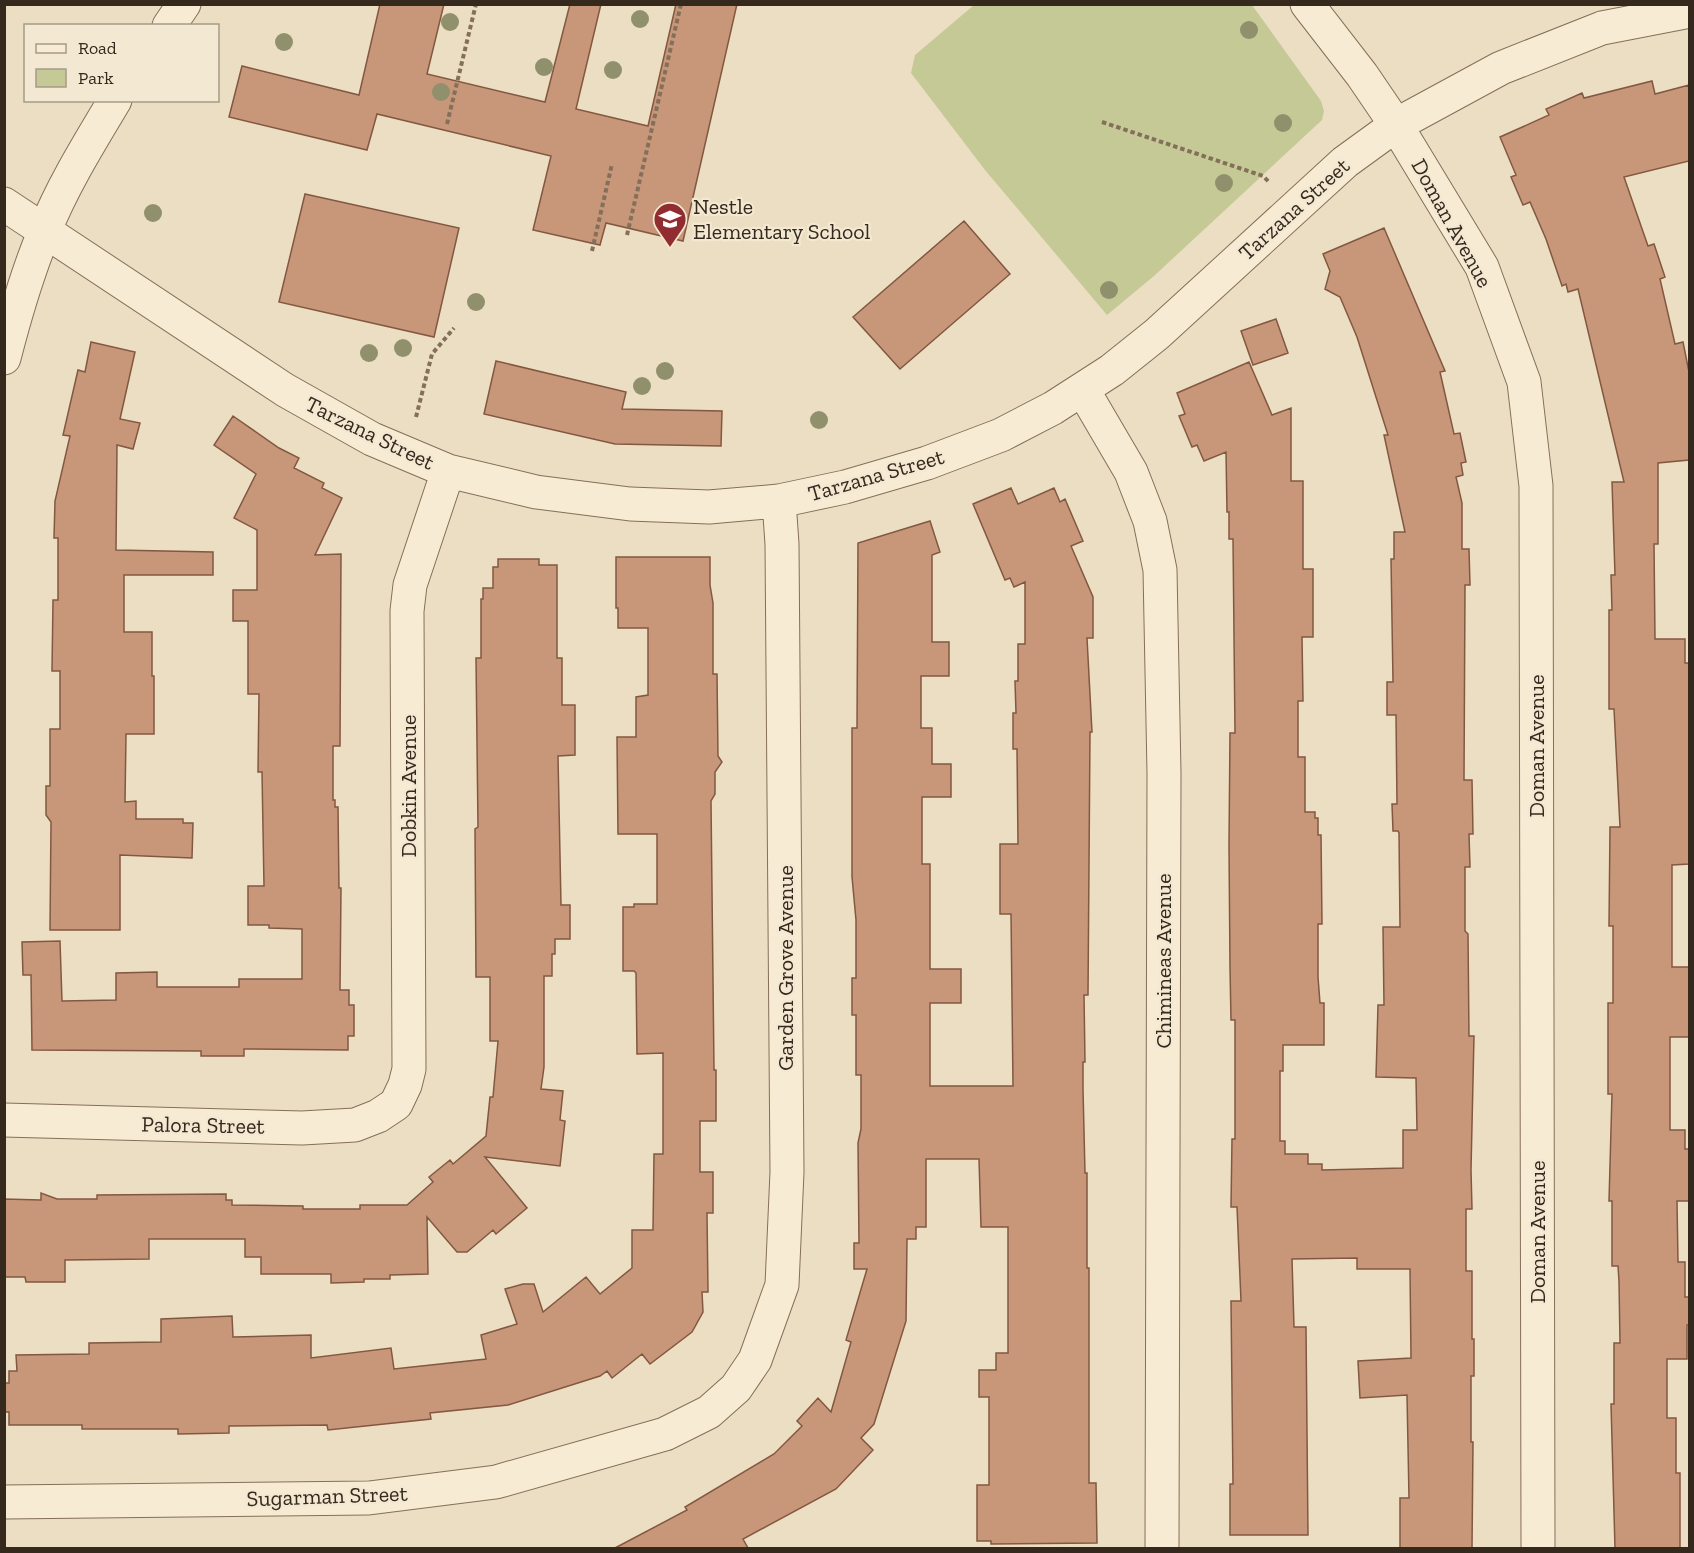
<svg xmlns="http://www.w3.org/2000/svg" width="1694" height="1553" viewBox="0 0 1694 1553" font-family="'Zilla Slab',serif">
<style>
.green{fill:#c5c996}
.building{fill:#c89779;stroke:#825841;stroke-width:1.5}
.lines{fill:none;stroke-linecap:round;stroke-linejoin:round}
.minor-casing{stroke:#846f5a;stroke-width:35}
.path{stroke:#846f5a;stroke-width:4;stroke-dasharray:4.5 3;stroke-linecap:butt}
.minor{stroke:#f7ebd4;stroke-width:33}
.tree{fill:#91906c}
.labels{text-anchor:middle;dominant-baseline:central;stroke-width:4.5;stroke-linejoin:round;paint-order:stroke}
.poi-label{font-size:22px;fill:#35281d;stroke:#f3e8d1;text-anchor:start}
.street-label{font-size:22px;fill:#35281d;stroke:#f3e8d1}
</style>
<rect width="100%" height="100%" fill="#ecdec2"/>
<path class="green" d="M974,5H1252L1321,101L1324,111L1322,120L1154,276L1107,315L985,170L911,73L915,55Z"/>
<path class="building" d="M380,4H444L427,74L545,102L570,4H601L576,109L648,126L676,4H737L683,241L606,223L600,245L533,230L551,156L377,114L367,150L229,117L242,66L359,95Z
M1652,81L1655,94L1689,85V161L1624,177L1648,246L1654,244L1665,277L1660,279L1675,344L1683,342L1689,372V460L1658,463V544H1654L1655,639H1685V663H1689V864L1672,865V967H1689V1037H1670V1130H1685V1149H1689V1201H1677L1678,1262H1685V1297H1689V1325H1687V1359H1667V1418H1676V1473H1680V1548H1615L1611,1404H1614V1343H1620L1619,1281L1618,1266H1612V1201H1609L1612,1094H1608V1003H1613V926H1609L1610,827H1620L1614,709H1609V610H1612L1611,575H1615L1612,482H1624L1578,289L1568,292L1566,284L1562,286L1546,239L1530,202L1523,205L1511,177L1516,175L1500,137L1549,115L1546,109L1582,93L1584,98Z
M305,194L459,228L434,337L279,302Z
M964,221L1010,274L900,369L853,317Z
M1384,228L1445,371L1440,372L1454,434L1460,433L1466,462L1461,463L1463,475L1456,477L1462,503V549H1469L1470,585H1465L1464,780H1472L1473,834H1469L1470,867H1465V931L1468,934L1469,1036H1474L1471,1170L1472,1209H1466V1271H1472V1339H1474V1376H1471V1442H1473L1472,1548H1400V1498H1409L1407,1395L1360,1398L1358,1361L1411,1358L1410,1269H1357V1258L1292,1259L1294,1327H1306L1308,1535H1230V1484H1233L1231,1301H1241L1237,1207H1231L1232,1139H1235V1020H1231L1230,967L1229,846L1230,733H1235L1233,539H1229V512H1227L1226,452L1204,461L1197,445L1192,447L1179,416L1185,414L1177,393L1249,362L1272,415L1291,408V481H1303V569H1313V637H1302L1303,701H1298V757H1305V812H1315V818H1318V835H1321L1322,924H1318V977L1320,1003H1324V1045H1283V1071H1280V1141H1285V1154H1308V1164H1322V1170L1403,1168V1130H1417L1416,1078L1376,1077L1378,1005H1384L1383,927H1400L1399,833L1398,831H1393L1392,804H1397L1396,715H1387V682H1393L1391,559H1394V532H1405L1384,435H1388L1357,337L1340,297L1325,289L1330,271L1323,254Z
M1276,319L1288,353L1253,365L1241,331Z
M91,342L135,352L120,419L140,423L133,449L117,445L116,550L213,552V575H124V632H152V676H154V734H126L125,802L136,801V819H183V823H193L192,858L120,855V930H50L51,822L46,815V786H50V729H60V671H52L53,600H58V538H54L55,501L70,436L63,435L78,370L85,372Z
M496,361L626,392L622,409L722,411L721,446L615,444L484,414Z
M233,416L279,448L299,458L294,468L324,483L322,488L342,498L315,555L341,554L340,746H333V800H335V807H338L339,888H341L340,990H349V1005H354V1036H348V1050L244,1049V1056H201V1051L32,1050L31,975H23L22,942L60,941L62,1001L116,1000V973L157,972V987H239V979H302V929L269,928V925H248V886H264L262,772H258L259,694H248V621H233V590H257V530L234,518L256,474L214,445Z
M1011,488L1018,504L1054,488L1060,502L1065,499L1083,541L1071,546L1093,597V638H1087L1092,732H1090L1088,995H1084L1085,1062H1083V1089L1085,1173H1087V1268H1089V1483H1096L1097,1543L991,1544V1541H977V1485H989V1397H979V1370H996V1353H1008V1227H981L979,1159H926V1227H916V1239H907L906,1321L874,1424L861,1438L873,1450L836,1489L743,1539L748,1548H615L687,1510L685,1507L774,1454L802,1426L797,1421L818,1398L831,1412L851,1342L846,1340L867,1269H854V1243H859L858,1143L861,1129V1075H856V1015H852V978H856V920L852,877V728H857L858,543L930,521L940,552L932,555V642H949V676H921V728H932V764H951V797H922V864H930V969H961V1003H930V1086H1013L1011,914H1000V844H1018L1017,749H1013V713H1016L1015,681H1018V644H1025V582L1014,587L1010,578L1005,580L973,504Z
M616,557H710V585L713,603V674H717L718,756L722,762L715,772V794L711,801L714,1070H716V1121H700V1172H713V1213H707L708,1292H702L703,1312L692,1332L650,1364L642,1354L612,1378L607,1371L600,1376L508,1405L430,1413L431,1419L328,1430L327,1425L229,1426V1433L178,1434V1429H82V1425H9V1412H4V1383H9V1371H17L16,1355L89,1354V1343L161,1342V1319L232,1316L233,1337L311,1335V1358L391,1348L394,1369L486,1359L481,1335L517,1324L505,1289L523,1284H534L543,1312L586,1277L600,1294L632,1268V1230H653L654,1154H663V1053L637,1054L636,973L634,971H623V907H634V904H657V834H618L617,737H636V697L648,695V628H618V608H616Z
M498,559H539V565H557V658H562V705H575V755L558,756L561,905H570V939H555V954H552V976H544V1067L541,1089L563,1091L560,1120L565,1121L560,1166L485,1157L527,1208L496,1234L493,1230L467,1252H457L427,1217L428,1274L390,1275V1279H364V1282L331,1283V1274H261V1257H245V1239H149V1259L65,1260V1282H26L25,1277H4V1199L41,1200V1193L57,1199H97V1195L226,1194V1200H232V1205L303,1206V1209H360V1205H407L433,1182L429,1177L450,1160L453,1164L486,1136L490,1097H493L498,1041H490V977H476L475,829L478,827L476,658H481V599H483V588H493V567H498Z"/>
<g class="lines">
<defs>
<path id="minor" d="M1307,4L1362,75L1396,125L1482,267L1524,382L1536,486L1538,1548
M169,26L184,4
M4,204L285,390L372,439L448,471L536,492L630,504L709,507L779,501L845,487L927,463L1001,435L1053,408L1112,370L1157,334L1345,162L1396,125L1501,68L1602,28L1690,11
M4,358C15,315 28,271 45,230C63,185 90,142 115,100
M1083,390L1131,472L1150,521L1160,570L1164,773L1162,1548
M4,1120L302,1128L355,1125L378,1116L396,1104L405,1085L409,1069L407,611L410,585L448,471
M4,1502L369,1498L496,1482L665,1434L709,1412L736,1388L755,1360L782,1285L787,1172L782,544L779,501"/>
</defs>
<use href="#minor" class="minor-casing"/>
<path class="path" d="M1102,122L1263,176L1270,183
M447,124L476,4
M627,235L681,4
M592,251L612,164
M416,417L432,354L454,328"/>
<use href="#minor" class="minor"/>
</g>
<g class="tree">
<circle cx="640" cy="19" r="9"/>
<circle cx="450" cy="22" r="9"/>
<circle cx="1249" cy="30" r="9"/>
<circle cx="284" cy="42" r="9"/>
<circle cx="544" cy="67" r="9"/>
<circle cx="613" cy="70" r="9"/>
<circle cx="441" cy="92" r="9"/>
<circle cx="1283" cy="123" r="9"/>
<circle cx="1224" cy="183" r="9"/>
<circle cx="153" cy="213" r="9"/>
<circle cx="1109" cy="290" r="9"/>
<circle cx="476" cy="302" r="9"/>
<circle cx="403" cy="348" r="9"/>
<circle cx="369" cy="353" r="9"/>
<circle cx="665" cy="371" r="9"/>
<circle cx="642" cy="386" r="9"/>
<circle cx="819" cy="420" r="9"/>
</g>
<defs>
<symbol id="school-pin" viewBox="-11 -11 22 30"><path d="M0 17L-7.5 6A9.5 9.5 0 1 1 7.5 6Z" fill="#912d31" stroke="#f3e8d1"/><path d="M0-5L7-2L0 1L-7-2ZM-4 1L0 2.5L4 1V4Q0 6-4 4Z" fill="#fff"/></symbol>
</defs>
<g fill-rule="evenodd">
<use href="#school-pin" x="651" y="200" width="38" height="52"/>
</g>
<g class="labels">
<g class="poi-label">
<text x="693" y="206">Nestle<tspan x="693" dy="25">Elementary School</tspan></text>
</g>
<g class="street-label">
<text transform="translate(1294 209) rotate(-42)">Tarzana Street</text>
<text transform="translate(1452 223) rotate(61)">Doman Avenue</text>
<text transform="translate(370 433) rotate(26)">Tarzana Street</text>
<text transform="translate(876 475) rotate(-16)">Tarzana Street</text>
<text transform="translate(1536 746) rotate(-90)">Doman Avenue</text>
<text transform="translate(408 786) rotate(-90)">Dobkin Avenue</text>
<text transform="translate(1163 961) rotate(-90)">Chimineas Avenue</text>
<text transform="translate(785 968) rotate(-90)">Garden Grove Avenue</text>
<text transform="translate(203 1125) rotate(1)">Palora Street</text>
<text transform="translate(1537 1232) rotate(-90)">Doman Avenue</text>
<text transform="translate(327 1496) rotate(-2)">Sugarman Street</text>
</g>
</g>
<rect width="1694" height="1553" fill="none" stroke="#35281d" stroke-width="12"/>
<rect x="24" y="24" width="195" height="78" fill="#f3e8d1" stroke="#a79b89" stroke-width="1.5"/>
<rect x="36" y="44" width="30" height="9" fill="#f7ebd4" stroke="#a79b89" stroke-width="1.5"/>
<text x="78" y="54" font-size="18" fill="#35281d">Road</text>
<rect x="36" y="69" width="30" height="18" fill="#c5c996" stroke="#a79b89" stroke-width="1.5"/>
<text x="78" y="84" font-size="18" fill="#35281d">Park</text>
</svg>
